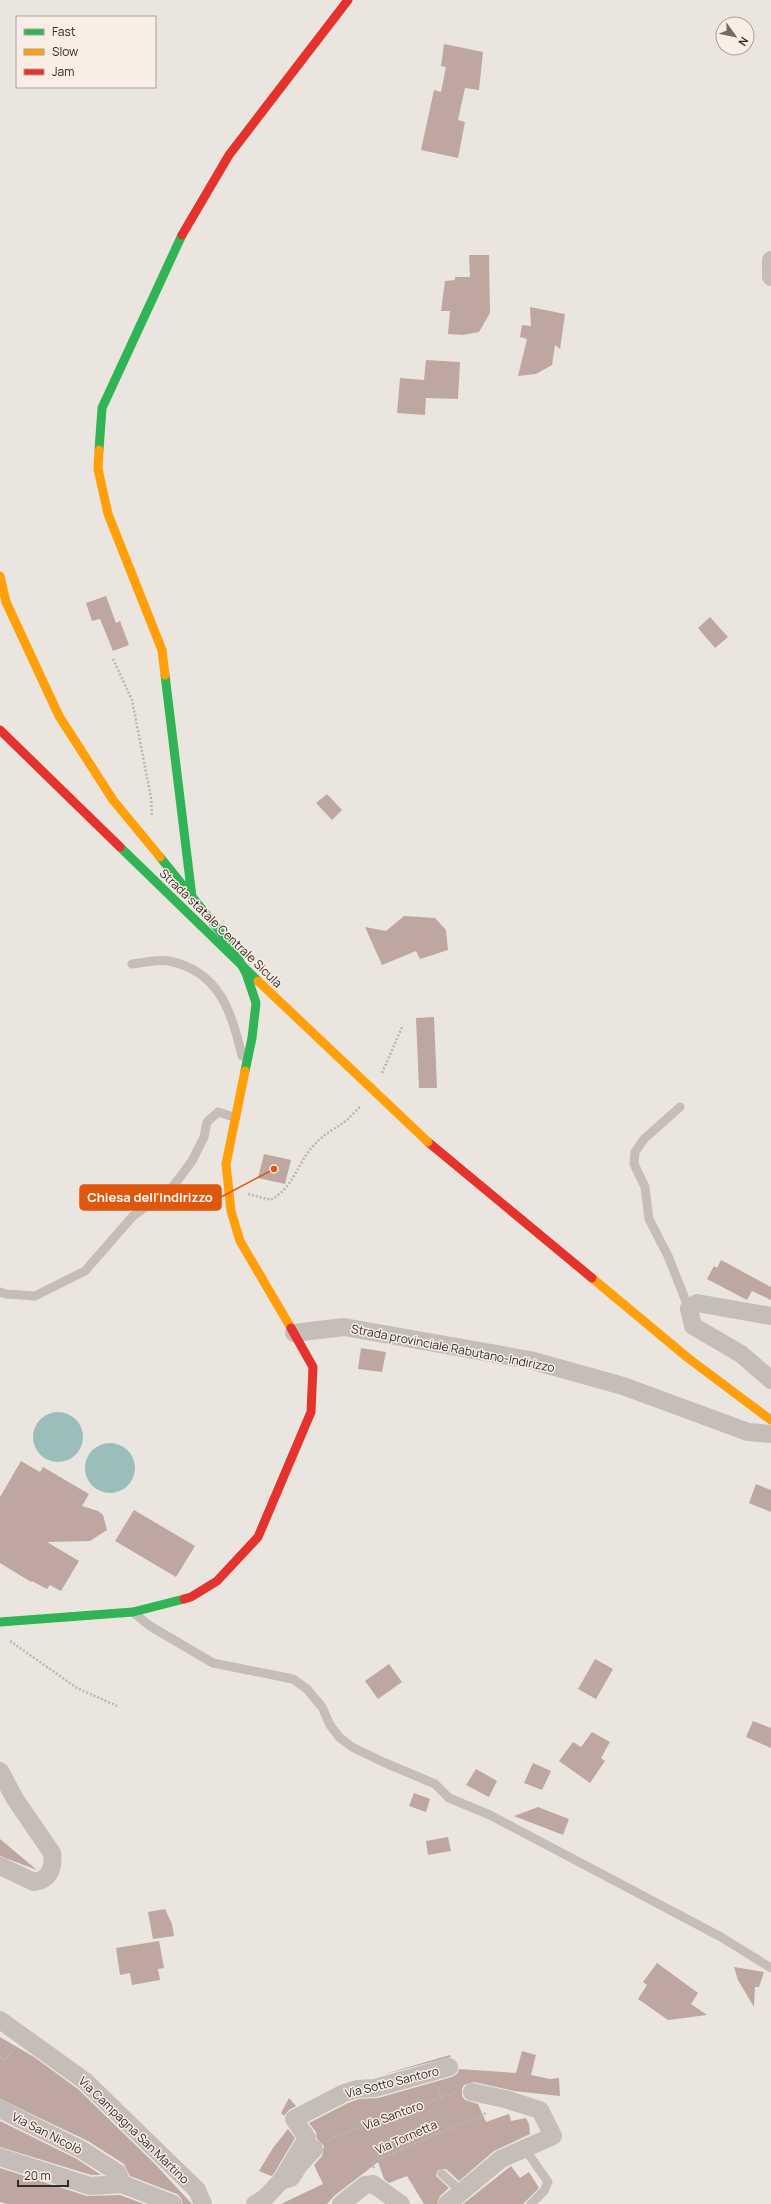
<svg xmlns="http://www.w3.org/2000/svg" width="771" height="2204" viewBox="0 0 771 2204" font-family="Manrope,sans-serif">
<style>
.water{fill:#9bbebb}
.building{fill:#bea7a1}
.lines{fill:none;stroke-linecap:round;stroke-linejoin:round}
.path{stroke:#bdb5b0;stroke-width:2.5;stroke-dasharray:2 2;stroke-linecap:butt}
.lane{stroke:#c4bdb8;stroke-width:9}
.street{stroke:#c4bdb8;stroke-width:18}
.fast{stroke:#30b455;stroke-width:9}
.slow{stroke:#ff9f0a;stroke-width:9}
.jam{stroke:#e5322d;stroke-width:9}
.fast-bridge{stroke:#30b455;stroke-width:9}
.slow-bridge{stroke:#ff9f0a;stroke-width:9}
.jam-bridge{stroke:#e5322d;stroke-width:9}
.labels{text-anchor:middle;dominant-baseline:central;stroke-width:3;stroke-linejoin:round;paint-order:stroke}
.street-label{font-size:12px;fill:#342a27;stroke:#f9eee5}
.leader{fill:none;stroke:#df570d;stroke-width:1.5}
.callout-dot{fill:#df570d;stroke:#f9eee5;stroke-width:1.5}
.callout{fill:#df570d;stroke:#df570d;stroke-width:1.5}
.callout-label{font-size:13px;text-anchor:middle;font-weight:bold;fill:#fff}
</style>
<rect width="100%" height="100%" fill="#ebe5df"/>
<path class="water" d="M33 1437a25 25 0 1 1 50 0a25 25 0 1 1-50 0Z
M85 1468a25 25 0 1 1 50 0a25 25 0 1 1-50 0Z"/>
<path class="building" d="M444,44L483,52L479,90L465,88L458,120L465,122L458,158L421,150L434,90L441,92L446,67L441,66Z
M469,255H489L490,313L479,332L463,335L448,334L450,311H441L445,281L455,280V277H470Z
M530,307L565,314L560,349L555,345L552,365L536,374L518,376L527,339L520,337L522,325L531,326Z
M426,360L460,362L458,399L426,398L425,415L397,413L400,378L424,380Z
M106,596L116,623L120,621L129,645L113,651L100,619L92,621L86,603Z
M710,617L728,637L715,648L698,628Z
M327,794L342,810L332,820L316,803Z
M404,916L435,918L446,930L448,950L420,959L416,951L382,965L365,927L386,931Z
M434,1017L437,1088H419L416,1018Z
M264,1154L291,1160L285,1184L258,1178Z
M721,1260L771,1287V1300L752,1291L747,1300L707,1279L714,1266L717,1268Z
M361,1348L386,1352L382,1372L358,1369Z
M21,1461L40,1472L43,1467L89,1494L82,1506L98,1511L103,1515L107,1530L90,1541L47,1542L79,1561L61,1591L50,1585L47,1589L32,1581L31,1582L0,1563V1497Z
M756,1484L771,1490V1512L749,1503Z
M134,1510L195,1546L176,1577L115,1541Z
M595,1659L613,1669L596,1699L578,1689Z
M389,1664L402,1682L378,1699L365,1681Z
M753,1721L771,1728V1748L746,1737Z
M592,1732L610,1742L601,1758L605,1761L590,1783L559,1761L573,1742L581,1747Z
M533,1763L551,1771L542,1790L524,1783Z
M476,1769L497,1781L489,1797L466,1785Z
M414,1793L430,1799L426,1812L409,1806Z
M538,1807L569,1819L563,1835L514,1816Z
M448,1837L451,1851L428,1855L426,1841Z
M0,1839L37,1870L0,1856Z
M165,1909L172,1924L174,1936L153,1939L148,1912Z
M159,1941L164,1968L158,1969L160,1980L132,1985L130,1973L120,1975L116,1948Z
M657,1963L698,1993L691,2004L707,2015L668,2020L638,1999L647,1985L643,1982Z
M734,1967L764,1972L759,1987H755L754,2007L738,1980Z
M0,2037L34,2057L78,2089L156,2165L192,2204H183L181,2198L177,2194L130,2176L124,2164L88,2141L0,2099Z
M522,2051L536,2055L531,2075L550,2079L559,2078L560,2096L514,2091L474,2082L464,2085L462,2089V2096L465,2100L478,2104L486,2122L509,2114L511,2121L526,2118L529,2124L530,2134L494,2151L459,2181L446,2169L438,2170L436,2176L449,2188L440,2196L437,2204H424L407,2176L389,2183L384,2179L378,2162L334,2196L327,2204H281L323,2184L314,2165L322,2156L324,2146L317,2139L316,2132L309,2123L348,2103L359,2099L378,2098L452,2077L457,2074L459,2069L516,2073Z
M450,2055L451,2057L381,2075Z
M289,2098L296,2106L289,2110L284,2116L281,2113Z
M0,2121L77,2159L101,2175H91L0,2147Z
M288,2129L295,2138L273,2175L271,2176L259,2171L273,2148Z
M511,2166L520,2178L529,2172L539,2188L523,2204H463Z
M0,2168L87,2196L120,2195L144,2204H7L0,2202Z"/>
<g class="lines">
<path class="path" d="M113,659L132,700L151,798L152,817
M382,1073L403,1025
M248,1194L271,1200C296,1185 296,1163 316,1143C323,1135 334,1129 343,1123C350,1118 355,1111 361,1106
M10,1641L77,1688L117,1706
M0,2057L6,2060L13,2050
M438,2087L441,2097
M328,2141L336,2136L456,2092
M374,2168L372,2162L486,2113"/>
<path class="lane" d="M132,964C143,963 158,959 169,961C219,971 232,1012 242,1056
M680,1107L644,1139L635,1152L634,1164L645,1187L649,1219L668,1256L689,1309
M0,1292L6,1294L35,1296L85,1271L133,1216L171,1189L192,1161L204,1137L207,1122L218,1112L234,1117
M134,1613L150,1626L213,1663L293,1679L307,1689L322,1707L330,1725L339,1737L352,1747L383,1762L435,1784L449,1798L490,1815L721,1937L771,1968
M525,2149L548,2182L544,2191L531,2204
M442,2174L461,2191"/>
<path class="street" d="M771,260V277
M771,1316L697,1303L689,1309L693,1326L741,1354L771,1380
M294,1333L344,1327L530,1360L623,1386L748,1432L771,1434
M0,1771L15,1799L52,1853C54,1867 50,1880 34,1882L0,1866
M0,2020L85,2081L197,2190L203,2204
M0,2109L82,2150L118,2173L122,2184L173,2204
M0,2157L90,2186L122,2184
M281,2181L307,2138L294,2119L344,2093L357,2089L375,2088L449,2067
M255,2204L265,2198L281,2181L291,2178L300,2164L314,2149
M341,2204L365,2185L373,2184L401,2204
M447,2204L501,2159L553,2136L540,2110L505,2099L472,2092"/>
<path class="fast" d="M99,450L102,408L182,235
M165,675L192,897
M160,857L231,945L246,973L256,1003L252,1038L245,1071
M0,1622L133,1612L184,1599"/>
<path class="slow" d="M99,450L98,469L108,514L162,650L165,675
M0,576L6,602L59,716L113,800L160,857
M245,1071L226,1164L231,1211L240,1241L291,1328
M592,1278L688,1358L771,1420"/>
<path class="jam" d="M182,235L229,155L348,0
M428,1142L592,1278
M184,1599L191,1597L217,1581L258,1537L311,1412L313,1367L291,1328"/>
<path class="fast-bridge" d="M120,847L258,981"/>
<path class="slow-bridge" d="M258,981L428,1142"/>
<path class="jam-bridge" d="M0,730L120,847"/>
</g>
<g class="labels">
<g class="street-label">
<text transform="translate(221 928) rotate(44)">Strada statale Centrale Sicula</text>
<text transform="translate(453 1348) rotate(11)">Strada provinciale Rabutano-Indirizzo</text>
<text transform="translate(392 2082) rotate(-14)">Via Sotto Santoro</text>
<text transform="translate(393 2115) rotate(-20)">Via Santoro</text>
<text transform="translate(134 2130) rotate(44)">Via Campagna San Martino</text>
<text transform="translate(47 2133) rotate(27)">Via San Nicolò</text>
<text transform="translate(406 2137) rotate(-24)">Via Tornetta</text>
</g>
</g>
<path class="leader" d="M274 1169L221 1197"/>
<circle class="callout-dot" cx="274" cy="1169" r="4"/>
<rect class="callout" x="80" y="1185" width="141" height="25" rx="4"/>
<g class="callout-label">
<text x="150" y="1202">Chiesa dell'Indirizzo</text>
</g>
<rect x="16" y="16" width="140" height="72" fill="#f9eee5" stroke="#aaa099"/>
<rect x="24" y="29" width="20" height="6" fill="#30b455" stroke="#aaa099"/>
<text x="52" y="36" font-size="12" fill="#342a27">Fast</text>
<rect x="24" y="49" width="20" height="6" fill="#ff9f0a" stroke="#aaa099"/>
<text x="52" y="56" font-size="12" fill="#342a27">Slow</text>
<rect x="24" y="69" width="20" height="6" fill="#e5322d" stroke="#aaa099"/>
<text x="52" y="76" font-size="12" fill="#342a27">Jam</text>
<g transform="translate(735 36) rotate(123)"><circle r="19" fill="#f9eee5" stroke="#aaa099"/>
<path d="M0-3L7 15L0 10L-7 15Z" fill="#746b67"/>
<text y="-6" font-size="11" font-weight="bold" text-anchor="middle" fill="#342a27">N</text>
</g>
<path d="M18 2180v6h50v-6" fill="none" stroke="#342a27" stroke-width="2"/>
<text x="24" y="2180" font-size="12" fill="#342a27" stroke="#f9eee5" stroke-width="3" paint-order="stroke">20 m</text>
</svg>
